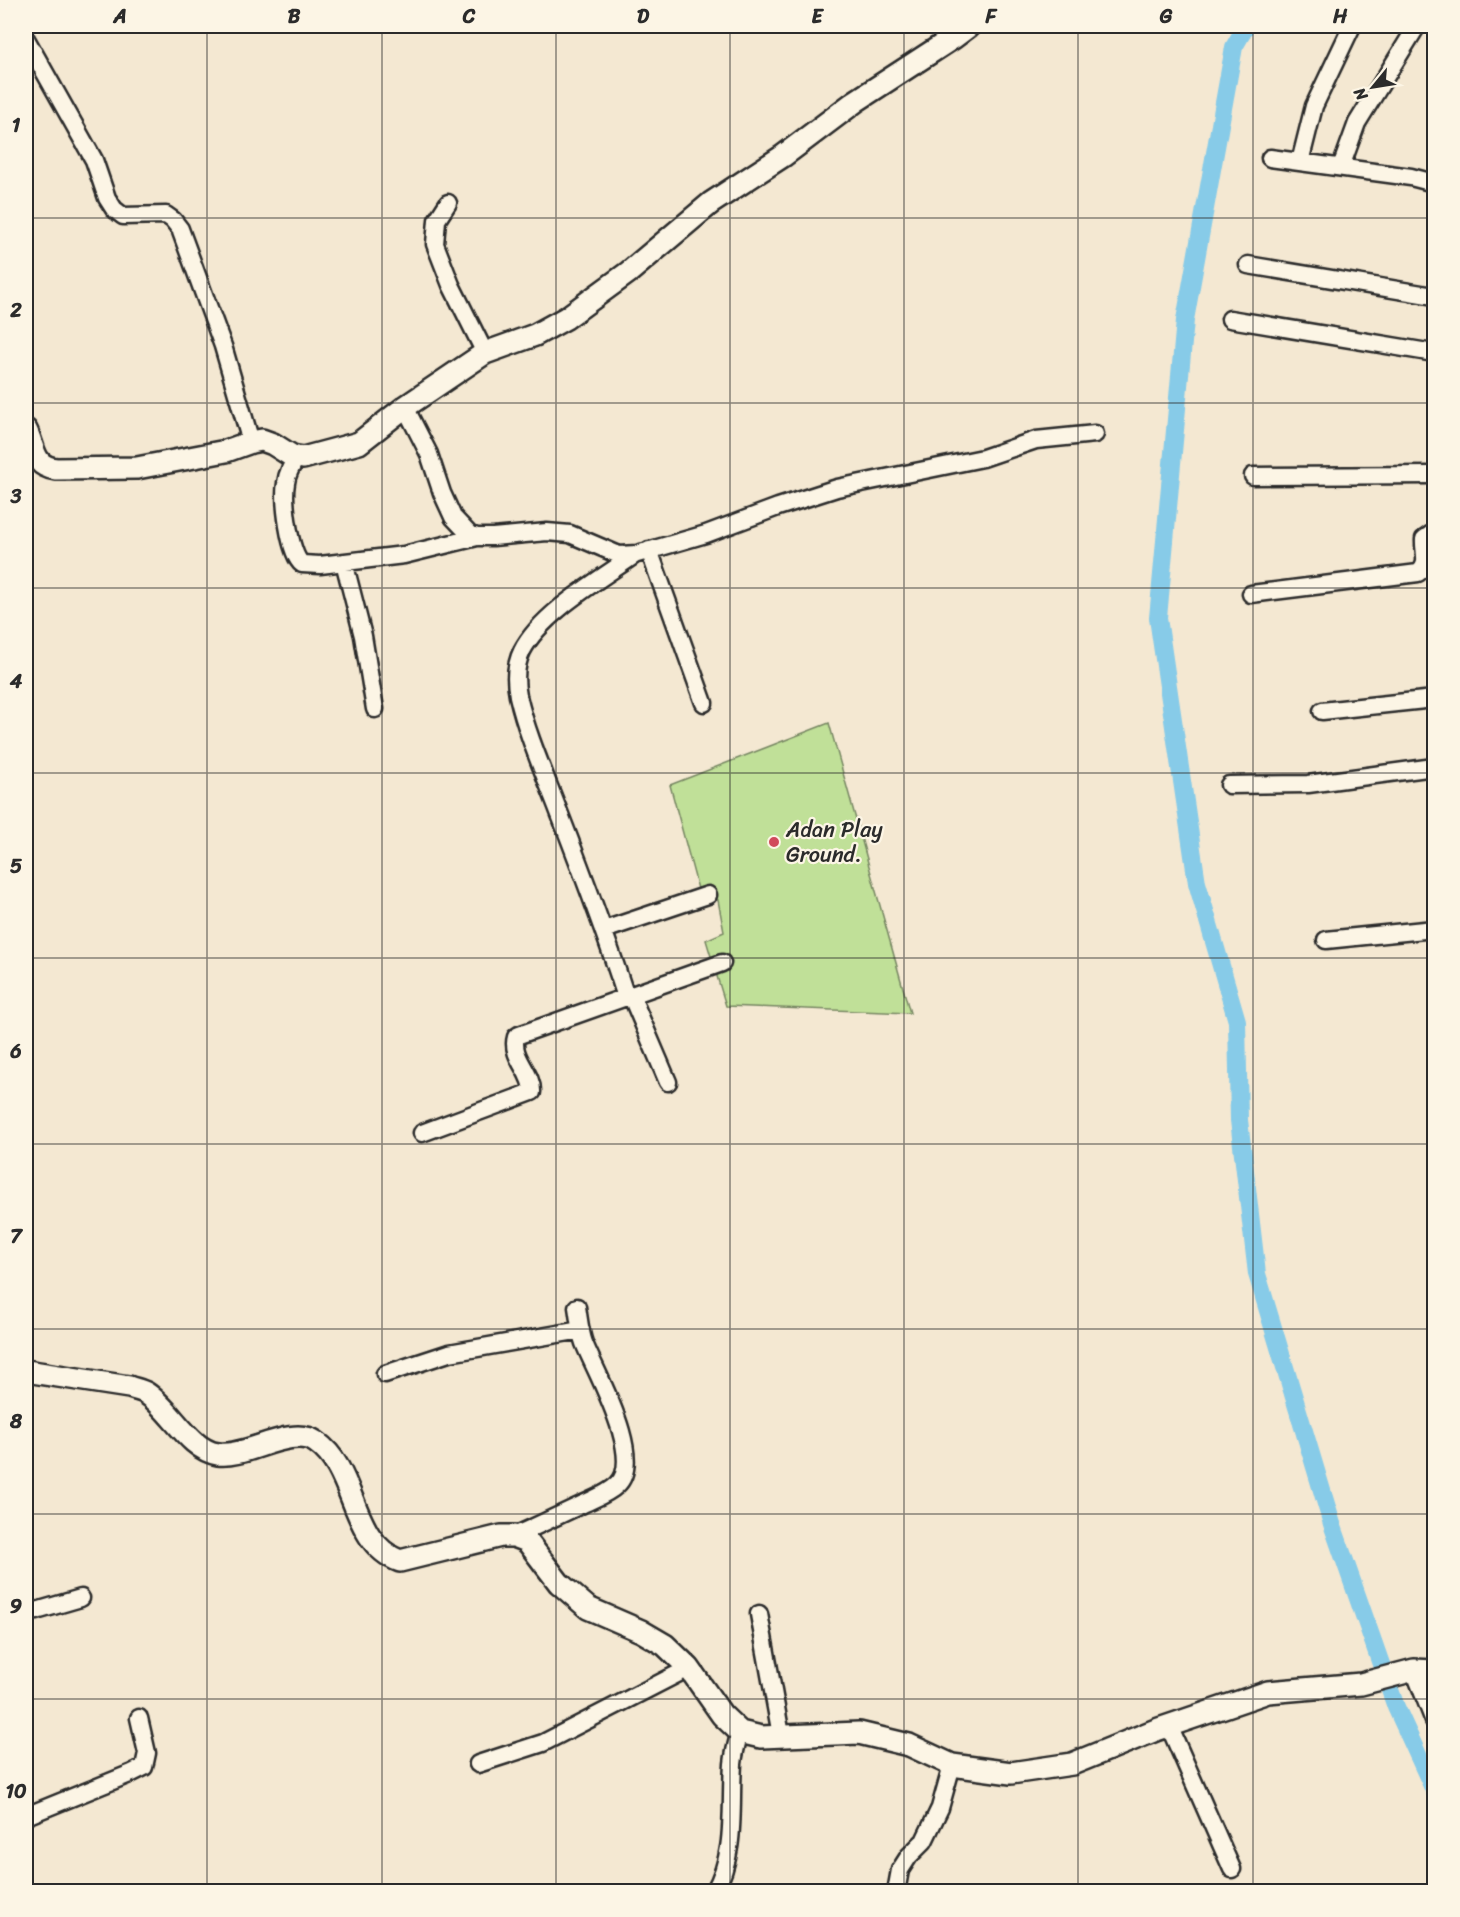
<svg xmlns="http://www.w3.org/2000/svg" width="1460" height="1917" viewBox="0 0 1460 1917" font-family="Sriracha,sans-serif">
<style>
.green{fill:#c0e098;stroke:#768662;stroke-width:1.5}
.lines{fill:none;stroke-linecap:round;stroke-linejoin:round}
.canal{stroke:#87cbe8;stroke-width:18}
.minor-casing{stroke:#2b2b2b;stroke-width:21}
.tertiary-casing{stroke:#2b2b2b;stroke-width:26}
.minor{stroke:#fcf5e5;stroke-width:16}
.tertiary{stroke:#fcf5e5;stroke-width:21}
.grid{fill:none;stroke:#2b2b2b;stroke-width:1.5;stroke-opacity:0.55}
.poi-dot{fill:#d1495b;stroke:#fcf5e5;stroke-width:2}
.labels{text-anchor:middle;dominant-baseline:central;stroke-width:4.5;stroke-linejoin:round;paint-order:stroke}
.poi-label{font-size:22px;fill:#2b2b2b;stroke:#fcf5e5;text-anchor:start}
.neatline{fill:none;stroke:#2b2b2b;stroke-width:2}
.grid-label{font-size:20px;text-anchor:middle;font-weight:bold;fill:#2b2b2b}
</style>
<rect width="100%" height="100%" fill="#f4e8d2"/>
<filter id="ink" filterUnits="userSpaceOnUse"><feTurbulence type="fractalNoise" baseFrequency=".0167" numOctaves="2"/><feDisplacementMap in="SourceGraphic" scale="12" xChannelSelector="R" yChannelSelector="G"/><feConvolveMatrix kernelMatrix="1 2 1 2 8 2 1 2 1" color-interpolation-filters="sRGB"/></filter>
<g filter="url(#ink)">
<path class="green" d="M829,723L910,1013L726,1006L706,940L724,932L718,900H701L670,785Z"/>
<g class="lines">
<path class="canal" d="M1246,26L1234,47L1185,320L1158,618L1197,883L1237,1021L1239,1120L1257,1274L1332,1524L1396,1707L1434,1790"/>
<defs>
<path id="minor" d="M26,39L94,160L107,198L114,209L123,216L166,215L173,220L180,229L223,346L251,442
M1270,158L1411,177L1434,183
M1300,162L1314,106L1352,26
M1341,167L1357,123L1417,26
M448,203L437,220L435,244L451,285L485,353
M1248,265L1434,296
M1230,319L1434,353
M405,407L429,454L442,493L453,517L469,534L477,537H493L547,532L570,534L619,555L637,554L706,534L778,507L837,488L983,458L1036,440L1095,434
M297,457C292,465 287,473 286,483C283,499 289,554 302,564L320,565L404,555L477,537
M1253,476L1434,475
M649,550L704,703
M344,562L363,636L375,709
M1251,594L1418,573C1430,565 1423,552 1424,539L1434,532
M1322,711L1434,699
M1229,785L1308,784L1434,767
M604,930L708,895
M1326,940L1434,929
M631,995L668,1082
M626,997C606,935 583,874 559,812C545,775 527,735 518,696C515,681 515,665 522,651C541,613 601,579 636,554
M422,1133L532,1092C533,1073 510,1057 516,1037L519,1035L722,963
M385,1374L449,1353L581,1330
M514,1536C537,1526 559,1515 581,1505C593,1499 608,1494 617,1485C646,1459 595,1371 584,1343C580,1332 579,1319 577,1307
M26,1614L81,1598
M759,1614L781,1735
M1414,1670L1434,1721
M1169,1726L1232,1869
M478,1764L543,1743L689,1668
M26,1816L132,1773L144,1767L147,1753L139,1718
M714,1892C737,1852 730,1808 733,1764C734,1753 737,1742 740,1732
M896,1892L900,1870L909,1856L924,1841L940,1808L952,1765"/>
<path id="tertiary" d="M26,430C35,447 32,466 56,469L137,468L226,451L251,442L262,440L273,444L292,456L303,458L359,443L405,407L485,353L535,335L566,318L629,272L711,203L783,156L856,101L953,38L969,26
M26,1371L129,1387C134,1389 141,1390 146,1393C170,1408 189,1450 218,1454C246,1458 291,1425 316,1442C358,1471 349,1542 400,1561L501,1536H514L527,1541L559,1583L588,1608L641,1631L665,1645L689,1668L722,1715L740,1732L761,1737L859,1733L909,1745L952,1765L1011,1773L1072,1764L1156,1730L1268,1692L1361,1684L1414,1670L1434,1671"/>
</defs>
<use href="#minor" class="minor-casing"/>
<use href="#tertiary" class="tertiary-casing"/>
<use href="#minor" class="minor"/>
<use href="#tertiary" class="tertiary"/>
</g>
</g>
<path class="grid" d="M207,26V1892M382,26V1892M556,26V1892M730,26V1892M904,26V1892M1078,26V1892M1253,26V1892M26,218H1434M26,403H1434M26,588H1434M26,773H1434M26,958H1434M26,1144H1434M26,1329H1434M26,1514H1434M26,1699H1434"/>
<circle class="poi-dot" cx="774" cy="842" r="6"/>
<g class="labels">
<g class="poi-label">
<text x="786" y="829">Adan Play<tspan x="786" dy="25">Ground.</tspan></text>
</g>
</g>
<rect width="1460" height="1917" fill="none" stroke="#fcf5e5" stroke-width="66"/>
<g transform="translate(1373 87) rotate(240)" stroke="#fcf5e5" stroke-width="4.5" paint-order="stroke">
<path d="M0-4.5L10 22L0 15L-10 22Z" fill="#2b2b2b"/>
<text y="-9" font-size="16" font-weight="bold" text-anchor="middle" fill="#2b2b2b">N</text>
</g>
<rect x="33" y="33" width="1394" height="1851" class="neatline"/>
<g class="grid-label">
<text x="120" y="23">A</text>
<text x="294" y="23">B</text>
<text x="469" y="23">C</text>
<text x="643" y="23">D</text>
<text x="817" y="23">E</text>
<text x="991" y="23">F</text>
<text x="1166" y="23">G</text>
<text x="1340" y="23">H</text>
<text x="16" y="132">1</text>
<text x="16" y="317">2</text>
<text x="16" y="503">3</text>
<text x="16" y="688">4</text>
<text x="16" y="873">5</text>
<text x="16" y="1058">6</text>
<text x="16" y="1243">7</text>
<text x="16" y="1428">8</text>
<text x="16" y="1613">9</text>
<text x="16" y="1798">10</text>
</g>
</svg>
